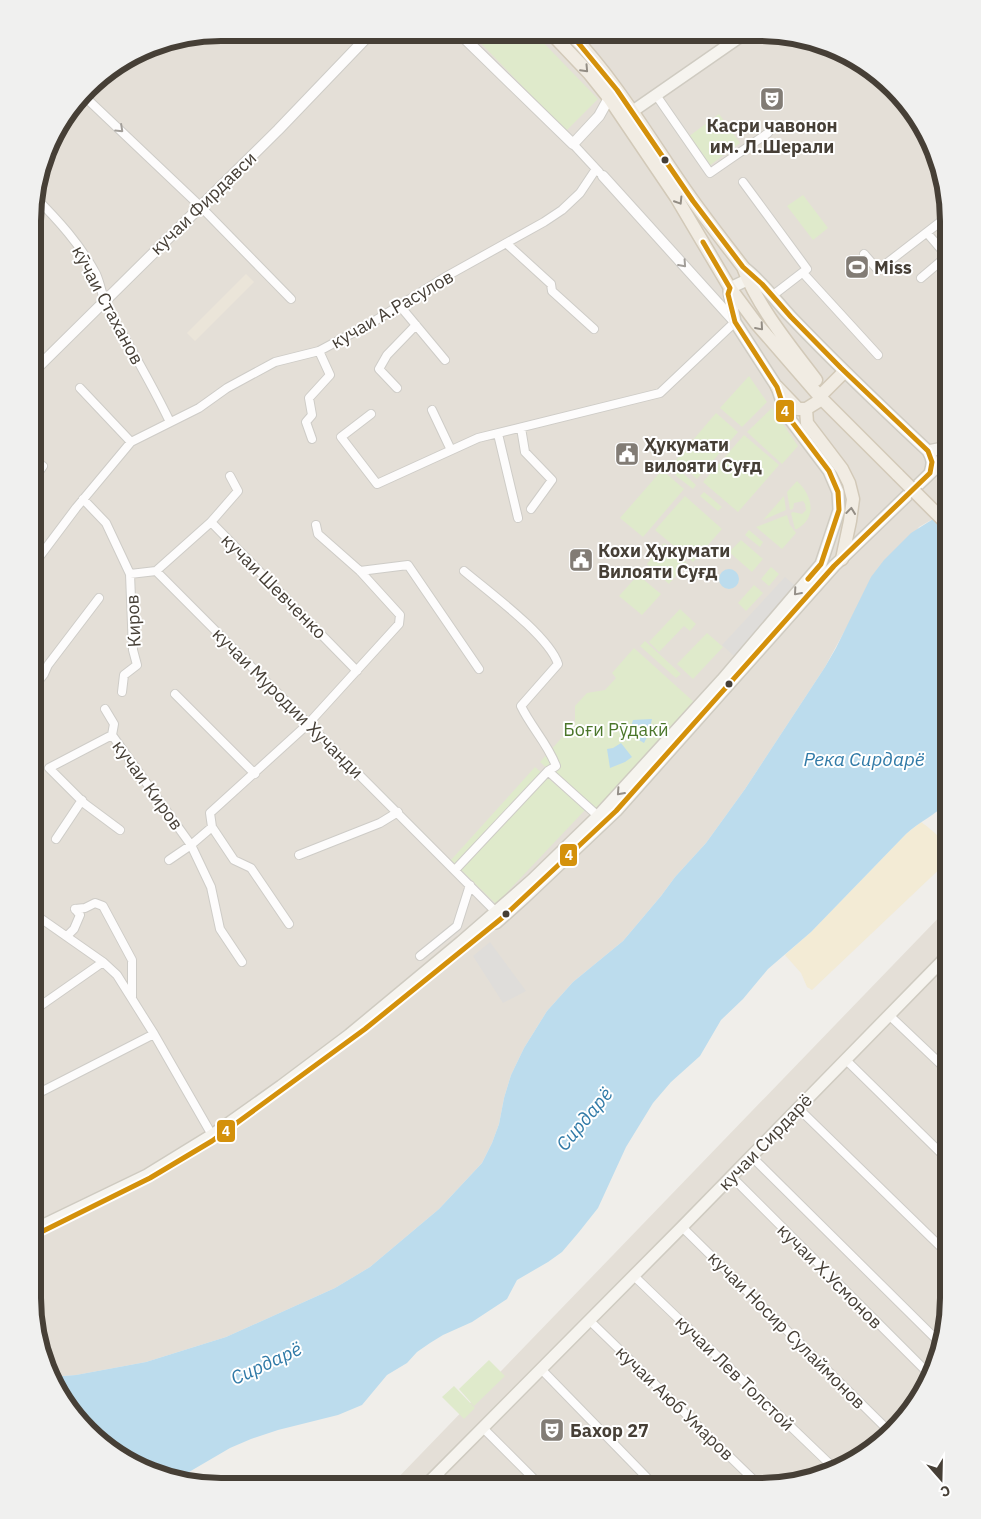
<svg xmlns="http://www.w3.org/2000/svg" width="981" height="1519" viewBox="0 0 981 1519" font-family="'IBM Plex Sans',sans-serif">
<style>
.residential{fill:#e4dfd7}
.education{fill:#ebe5d9}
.green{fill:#dfeacb}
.sand{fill:#f3ebd5}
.parking{fill:#dfddda}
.water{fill:#bcdced}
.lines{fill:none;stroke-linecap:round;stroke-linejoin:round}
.minor-casing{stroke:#ceccc7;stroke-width:10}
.tertiary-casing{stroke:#ceccc7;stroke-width:12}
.secondary-casing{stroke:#cfcbc1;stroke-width:14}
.primary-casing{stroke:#d2c9b8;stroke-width:15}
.minor{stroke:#fdfcfc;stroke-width:8}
.tertiary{stroke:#fdfcfc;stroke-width:10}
.secondary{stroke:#f6f4ef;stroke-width:11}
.primary{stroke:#f1ece3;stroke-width:12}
.primary-bridge-casing{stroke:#d2c9b8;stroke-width:15;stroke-linecap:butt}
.primary-bridge{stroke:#f1ece3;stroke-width:12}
.bus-1-casing{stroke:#fff;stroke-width:9}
.bus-1{stroke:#d4910b;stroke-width:5}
.oneway{stroke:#938d84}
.oneway2{stroke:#a29e99}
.oneway3{stroke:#959089}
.bus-dot{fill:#463f36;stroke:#fff;stroke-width:2}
.labels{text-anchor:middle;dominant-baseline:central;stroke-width:4;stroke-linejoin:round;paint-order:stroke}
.poi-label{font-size:18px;font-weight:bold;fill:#463f36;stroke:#fff;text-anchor:start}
.street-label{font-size:18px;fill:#463f36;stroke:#fff}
.park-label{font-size:18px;fill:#4b762b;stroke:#fff}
.water-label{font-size:19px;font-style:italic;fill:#307aa7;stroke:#fff}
.rim{fill:none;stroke:#463f36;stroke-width:6}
.line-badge{stroke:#fff;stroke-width:2}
.badge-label{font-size:14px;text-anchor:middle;font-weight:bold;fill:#fff}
</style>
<rect width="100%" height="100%" fill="#f0eeea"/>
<path class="residential" d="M221,33L785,34L832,47L875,71L909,106L934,149L948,221V503L938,516L919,527L850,621L825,667L745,789L706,843L675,877L661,896L623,941L573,982L547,1011L524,1048L511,1075L504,1098L499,1124L492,1143L482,1163L439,1209L370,1267L335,1288L226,1337L146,1362L76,1375L51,1377L47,1370L33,1298L34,197L52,137L96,79L149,47Z
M948,908V1311L938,1359L917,1403L884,1440L832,1472L760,1486L391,1485Z"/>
<path class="education" d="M246,274L254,282L195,341L187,333Z"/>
<path class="green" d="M471,33H534L598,99L566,131Z
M719,114L740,143L709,166L688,137Z
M803,195L828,228L813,240L787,206Z
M749,376L767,402L742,427L720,408Z
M772,408L798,446L782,464L747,432Z
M716,413L738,432L697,479L676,460Z
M744,435L779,465L738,512L703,482Z
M662,470L684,489L643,537L620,518Z
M679,470L696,485L693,489L675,475Z
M797,481C812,495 818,517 797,529H795L791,513L793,512L802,514L806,510L805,504L803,501L794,503L793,509L790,510L787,492Z
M704,492L722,507L718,511L700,496Z
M685,496L722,529L693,562L655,530Z
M784,496L786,510L763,520Z
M787,515L790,525L796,533L782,549L756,527Z
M749,530L763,542L760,547L745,535Z
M741,540L763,559L752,572L729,552Z
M664,543L687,563L669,584L647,564Z
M771,567L779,574L769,586L761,579Z
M638,575L661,594L642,615L619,596Z
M754,585L763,593L746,611L738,603Z
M680,609L696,624L690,631L684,626L659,652L649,642Z
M707,633L723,647L693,679L677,664Z
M645,641L681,674L676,678L640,646Z
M634,648L695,703L596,812L540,762L575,723V706L587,693L605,690L616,678L612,673Z
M535,767L585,810L496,904L451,860Z
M489,1360L505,1376L474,1406L459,1389Z
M454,1386L475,1408L464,1419L442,1397Z"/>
<path class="sand" d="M921,822C935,832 948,842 948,861L812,990L807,987L801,973L785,955L811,932L906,834Z"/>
<path class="parking" d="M785,577L798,588L735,657L722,645Z
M490,942L526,991L503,1003L473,956Z"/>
<path class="water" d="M948,503V802C935,815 919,822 906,834L811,932L768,969L743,999L721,1020L700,1056L671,1082L653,1103L626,1147L598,1208L579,1232L562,1252L548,1262L517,1280L507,1299L472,1322L443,1335L430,1343L417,1352L407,1363L387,1375L362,1405L338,1415L278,1430L251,1439L230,1448L189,1472L172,1478L149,1472L106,1448L72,1413L51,1377L76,1375L146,1362L226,1337L335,1288L370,1267L439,1209L482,1163L492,1143L499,1124L504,1098L511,1075L524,1048L547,1011L573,982L623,941L661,896L675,877L706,843L745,789L825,667L836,648L871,577L884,560L911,533L938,516Z
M719 579a10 10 0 1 1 20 0a10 10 0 1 1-20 0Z
M652,719L649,733L644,743L629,734L633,720Z
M621,743L632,757L625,762L610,768L607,749L613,748Z"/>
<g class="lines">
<defs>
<path id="minor" d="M656,95L710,173L768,133
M84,96L200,206L291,299
M573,144L599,172
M743,182L807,269L772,296
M34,196C58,220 80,244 96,274C101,285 102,297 107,307C129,345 151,382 170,422
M506,243L551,284L552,291L594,329
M864,254L878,270L948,216
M803,273L878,355
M921,278L947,256L927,233
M400,306L445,360
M34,350L44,361
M80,388L131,442
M397,388L379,369L387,355L416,325
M432,410L451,450
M371,414L341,437L377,484L478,438L660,393L735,322
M521,428L525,452L552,480L531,509
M498,434L518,518
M312,439L306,422L312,415L309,398L330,375L319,351
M230,476L238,491L211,522L357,671
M34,479L43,466
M83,499L106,523L130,574L156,571L499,915
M34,564L76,508L131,442L199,408L227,388L275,362L319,351L373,322L447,276L544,222L562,210L580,193L596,169
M156,571L211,522
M360,571L408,565L479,669
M33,688L44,674L48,665L99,598
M122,692L124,675L137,665L133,650L130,574
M175,694L255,774
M105,709L114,724L112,735
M548,771L598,816
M212,827L210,813L308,724L399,624L400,615L360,571L318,534L316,525
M120,830L85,804L49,768L112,735L191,845L211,887L220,929L242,962
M56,839L82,800
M299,855L380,823L398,812
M169,860L191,845L212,827L234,860L251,868L289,924
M455,870L548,771L556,766C548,744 531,727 521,706L558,664C549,636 489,592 464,571
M75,909L85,908L95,903L103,906L132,960V997
M33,913L103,962L117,975L154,1034L212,1135
M67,936L74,929L80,915L75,909
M420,956L457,926L470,885
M33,1011L103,962
M889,1015L948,1071
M845,1059L948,1160
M33,1096L154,1034
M798,1108L948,1254
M751,1156L941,1344
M731,1176L930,1375
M682,1227L891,1433
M634,1276L836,1470
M589,1320L760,1486
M541,1369L655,1486
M483,1428L541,1486
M437,1473L450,1486"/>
<path id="tertiary" d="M459,33L573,144L599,116L609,98
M603,176L735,322
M34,371L278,130L371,33"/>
<path id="secondary" d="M633,111L744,34
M743,267C762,281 775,300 791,317C835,363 881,407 928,451C933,459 933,464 930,473
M928,451L948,447
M496,923L524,898L616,811L834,566L948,456
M33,1230L147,1175L212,1135L281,1086L349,1035L461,942L532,880L598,816L722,680L821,564L839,510L838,492L829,471L786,414L777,387L735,322L729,291L730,288L747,280
M425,1486L682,1227L948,955"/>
<path id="primary" d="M551,33L589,73L609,98L676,197L730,288L756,323L822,399L898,475
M571,34C616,81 649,138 686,191C704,217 724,242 743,267C757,306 791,347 816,380
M777,387L798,409H806L822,399
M824,392L844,372
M806,409L807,423L842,469L849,483L853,499L850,521L842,559"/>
</defs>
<use href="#minor" class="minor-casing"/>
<use href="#tertiary" class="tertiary-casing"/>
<use href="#secondary" class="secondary-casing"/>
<use href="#primary" class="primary-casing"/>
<use href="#minor" class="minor"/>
<use href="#tertiary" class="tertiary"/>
<use href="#secondary" class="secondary"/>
<use href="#primary" class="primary"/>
<defs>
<path id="primary-bridge" d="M898,475L948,525"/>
</defs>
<use href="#primary-bridge" class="primary-bridge-casing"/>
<use href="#primary-bridge" class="primary-bridge"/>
<defs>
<path id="bus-1" d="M703,242L730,288L728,294L735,322L777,387L786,414L829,471L838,492L839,510L821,564L808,579
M33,1236L150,1178L212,1141L365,1029L502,918L616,811L834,566L930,473L932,462L928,451L841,368L791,317L762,284L743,267L693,201L617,90L571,34"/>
</defs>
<use href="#bus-1" class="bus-1-casing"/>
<use href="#bus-1" class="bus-1"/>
</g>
<defs><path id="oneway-chevron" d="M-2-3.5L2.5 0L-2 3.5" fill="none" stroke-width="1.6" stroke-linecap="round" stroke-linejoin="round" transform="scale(1.25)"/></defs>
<g class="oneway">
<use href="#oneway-chevron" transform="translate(585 69) rotate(47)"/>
<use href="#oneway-chevron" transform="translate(679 201) rotate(58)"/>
<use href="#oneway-chevron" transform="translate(760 327) rotate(49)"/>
<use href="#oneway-chevron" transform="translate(851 511) rotate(-83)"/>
</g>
<g class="oneway2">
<use href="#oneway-chevron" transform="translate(120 129) rotate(43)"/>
<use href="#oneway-chevron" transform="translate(683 264) rotate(48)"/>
</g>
<g class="oneway3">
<use href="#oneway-chevron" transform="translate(797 592) rotate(131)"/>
<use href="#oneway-chevron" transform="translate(620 792) rotate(132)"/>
</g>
<defs>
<symbol id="theatre-square" viewBox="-11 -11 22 22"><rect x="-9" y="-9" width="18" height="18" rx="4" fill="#827c75" stroke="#fff"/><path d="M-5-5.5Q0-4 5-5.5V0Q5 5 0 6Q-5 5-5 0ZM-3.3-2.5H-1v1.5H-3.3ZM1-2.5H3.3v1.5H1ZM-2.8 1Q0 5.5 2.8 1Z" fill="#fff"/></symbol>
<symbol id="stadium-square" viewBox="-11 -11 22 22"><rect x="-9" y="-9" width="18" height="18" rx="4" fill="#827c75" stroke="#fff"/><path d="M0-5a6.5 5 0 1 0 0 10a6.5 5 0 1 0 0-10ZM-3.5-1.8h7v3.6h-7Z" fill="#fff"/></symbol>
<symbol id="civic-square" viewBox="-11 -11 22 22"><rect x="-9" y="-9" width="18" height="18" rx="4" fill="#827c75" stroke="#fff"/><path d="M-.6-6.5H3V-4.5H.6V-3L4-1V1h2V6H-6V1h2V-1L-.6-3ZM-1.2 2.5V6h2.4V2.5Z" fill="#fff"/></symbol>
</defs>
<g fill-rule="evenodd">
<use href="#theatre-square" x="758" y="85" width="28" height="28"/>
<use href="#stadium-square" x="843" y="253" width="28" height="28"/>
<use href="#civic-square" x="613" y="440" width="28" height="28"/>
<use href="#civic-square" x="567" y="546" width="28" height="28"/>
<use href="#theatre-square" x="538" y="1416" width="28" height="28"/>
</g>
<g class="bus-dot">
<circle cx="665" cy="160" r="4.5"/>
<circle cx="729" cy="684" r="4.5"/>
<circle cx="506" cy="914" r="4.5"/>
</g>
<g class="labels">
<g class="poi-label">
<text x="772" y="125" text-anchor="middle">Касри чавонон<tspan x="772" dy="21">им. Л.Шерали</tspan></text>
<text x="874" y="267">Miss</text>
<text x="644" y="444">Ҳукумати<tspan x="644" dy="21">вилояти Суғд</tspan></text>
<text x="598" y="550">Кохи Ҳукумати<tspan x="598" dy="21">Вилояти Суғд</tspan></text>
<text x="570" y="1430">Бахор 27</text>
</g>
<g class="street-label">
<text transform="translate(203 203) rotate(-44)">кучаи Фирдавси</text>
<text transform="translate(108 305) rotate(62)">кӯчаи Стаханов</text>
<text transform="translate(392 309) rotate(-30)">кучаи А.Расулов</text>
<text transform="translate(274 586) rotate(45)">кучаи Шевченко</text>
<text transform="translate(133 621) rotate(-93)">Киров</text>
<text transform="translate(288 703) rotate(45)">кучаи Муродии Хучанди</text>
<text transform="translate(148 785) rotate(54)">кучаи Киров</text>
<text transform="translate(765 1142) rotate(-46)">кучаи Сирдарё</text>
<text transform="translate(830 1276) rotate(45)">кучаи Х.Усмонов</text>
<text transform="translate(787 1330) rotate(45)">кучаи Носир Сулаймонов</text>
<text transform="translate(735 1373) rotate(44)">кучаи Лев Толстой</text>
<text transform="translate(675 1403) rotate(44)">кучаи Аюб Умаров</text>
</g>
<g class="park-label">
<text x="616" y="729">Боғи Рӯдакӣ</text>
</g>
<g class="water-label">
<text x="864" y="759">Река Сирдарё</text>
<text transform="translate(584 1119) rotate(-50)">Сирдарё</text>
<text transform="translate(266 1363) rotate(-25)">Сирдарё</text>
</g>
</g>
<path d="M0 0H981V1519H0ZM221 41H760A180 180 0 0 1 940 221V1298A180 180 0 0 1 760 1478H221A180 180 0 0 1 41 1298V221A180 180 0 0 1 221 41Z" fill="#f0f0ef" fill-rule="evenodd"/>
<path class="rim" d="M221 41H760A180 180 0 0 1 940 221V1298A180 180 0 0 1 760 1478H221A180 180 0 0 1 41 1298V221A180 180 0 0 1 221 41Z"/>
<g class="line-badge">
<rect x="775" y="399" width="20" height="24" rx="5" fill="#d4910b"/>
<rect x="559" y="843" width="19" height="24" rx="5" fill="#d4910b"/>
<rect x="216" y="1119" width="20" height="24" rx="5" fill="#d4910b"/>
</g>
<g class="badge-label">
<text x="785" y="416">4</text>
<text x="569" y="860">4</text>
<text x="226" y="1136">4</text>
</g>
<g transform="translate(941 1479) rotate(160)" stroke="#ffffff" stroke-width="4" paint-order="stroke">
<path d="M0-4L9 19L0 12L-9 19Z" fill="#463f36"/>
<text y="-8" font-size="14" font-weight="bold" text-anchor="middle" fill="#463f36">С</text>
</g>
</svg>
